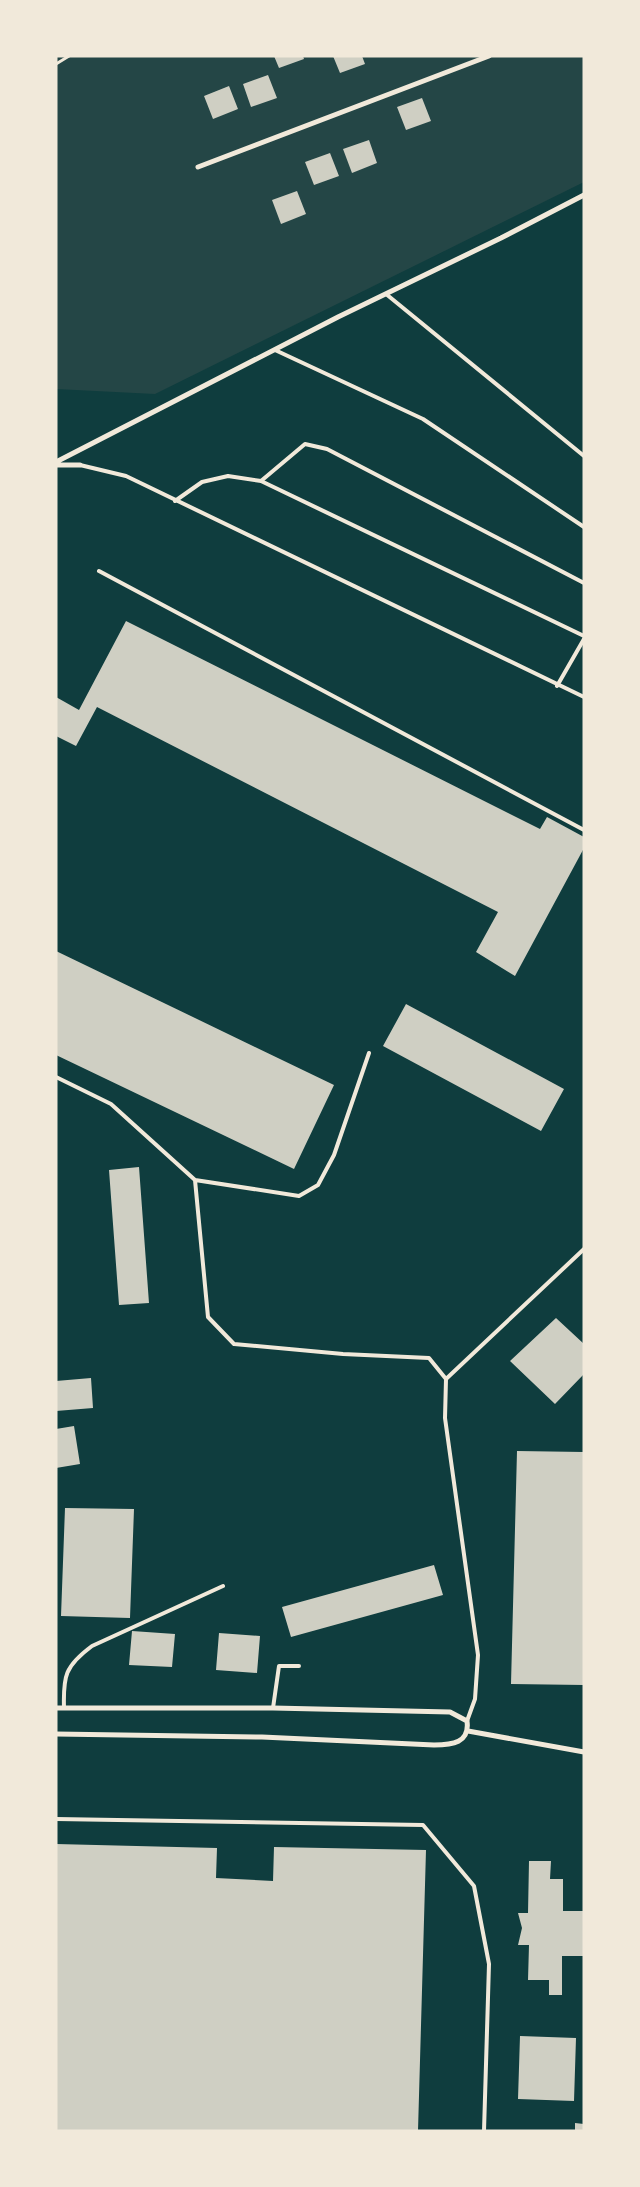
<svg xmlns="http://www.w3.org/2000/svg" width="640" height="2187" viewBox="0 0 640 2187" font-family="Raleway,sans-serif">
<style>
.green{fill:#244646}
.building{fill:#cfcfc3}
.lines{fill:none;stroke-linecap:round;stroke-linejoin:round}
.path{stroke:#f1e9da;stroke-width:3}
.service{stroke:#f1e9da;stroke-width:4}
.minor{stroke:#f1e9da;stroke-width:5}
</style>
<rect width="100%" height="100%" fill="#0f3d3e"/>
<path class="green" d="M56,56H584V182L155,394L56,389Z"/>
<path class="building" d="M274,56H303L304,59L279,68Z
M333,56H362L365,64L340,73Z
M268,75L277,98L251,107L243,84Z
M229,86L238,109L213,119L204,96Z
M422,98L431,121L406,130L397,107Z
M369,140L377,163L352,173L343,149Z
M330,153L339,176L314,185L305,162Z
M297,191L306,214L281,224L272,200Z
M126,621L540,829L547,817L584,837V848L515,976L476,952L498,912L97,707L76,746L56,736V697L79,710Z
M56,951L334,1085L294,1169L56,1055Z
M406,1004L564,1089L541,1131L383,1046Z
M139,1167L149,1303L119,1305L109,1170Z
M556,1318L584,1344V1374L555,1404L510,1361Z
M91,1378L93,1408L56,1411V1381Z
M74,1426L80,1464L56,1468V1429Z
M517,1451L584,1452V1685L511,1684Z
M65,1508L134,1509L130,1618L61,1616Z
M434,1565L443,1595L291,1637L282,1607Z
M132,1631L175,1634L172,1667L129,1665Z
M219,1633L260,1636L257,1673L216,1670Z
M56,1844L217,1848L216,1878L273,1881L274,1847L426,1850L418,2131H56Z
M529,1861H551L550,1879H563V1911H584V1956H562V1995H549V1980H528L529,1945H518L522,1928L518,1913H528Z
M520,2036L576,2038L574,2101L518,2099Z
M575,2123L584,2124V2131H575Z"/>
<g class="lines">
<path class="path" d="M56,64L69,56"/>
<path class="service" d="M386,294L584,456
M275,350L423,419L584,527
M80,465L126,476L584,697
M261,481L305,444L327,449L584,583
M175,501L202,482L228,476L261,481L584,636
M99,571L584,830
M557,686L584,639
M56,1077L111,1104L195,1180L208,1317L234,1344L343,1354L429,1358L446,1379L445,1418L478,1655L475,1699L467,1721
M195,1180L299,1196L318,1185L334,1155L369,1053
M446,1379L584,1249
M64,1708C63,1676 65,1666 92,1646L223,1586
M273,1708L279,1666H299
M56,1819L423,1825L474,1886L489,1964L484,2131"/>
<path class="minor" d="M198,167L489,56
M56,462L338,317L501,238L584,195
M56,465H80
M56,1708H273L450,1712L467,1721C470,1743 452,1745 434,1745L262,1737L56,1734
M468,1731L584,1752"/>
</g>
<rect width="640" height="2187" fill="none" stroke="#f1e9da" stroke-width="115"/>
</svg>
